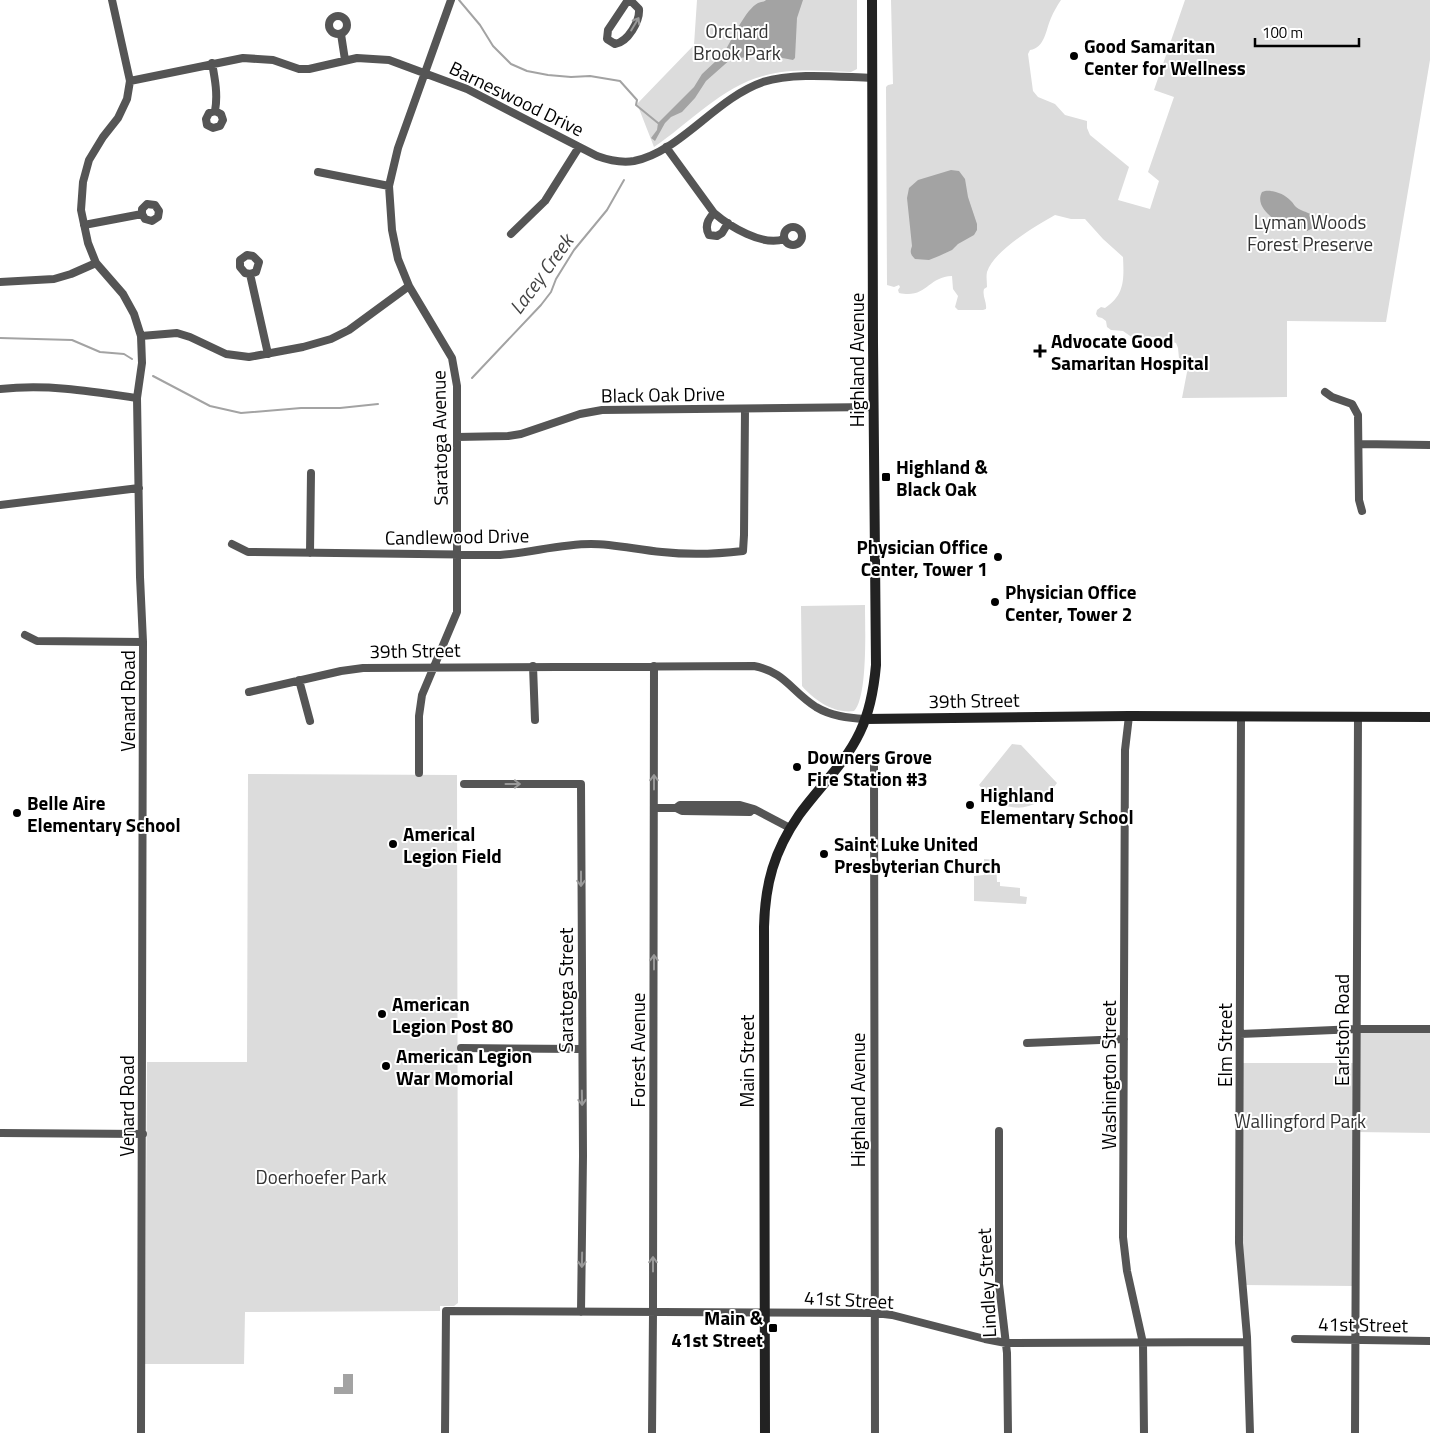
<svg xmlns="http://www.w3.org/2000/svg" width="1430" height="1433" viewBox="0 0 1430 1433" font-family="'Titillium Web',sans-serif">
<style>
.green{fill:#dcdcdc}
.water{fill:#a3a3a3}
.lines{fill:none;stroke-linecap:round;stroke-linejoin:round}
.stream{stroke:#a3a3a3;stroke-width:2}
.street{stroke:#555;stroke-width:8}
.secondary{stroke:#222;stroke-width:10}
.oneway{stroke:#999}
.poi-dot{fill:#000;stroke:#fff;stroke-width:2}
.labels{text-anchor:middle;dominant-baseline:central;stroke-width:4;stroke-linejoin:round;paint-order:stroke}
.park-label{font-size:19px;fill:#333;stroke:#fff}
.poi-label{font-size:19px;font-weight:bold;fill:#000;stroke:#fff;text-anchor:start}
.street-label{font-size:19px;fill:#000;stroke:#fff}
.water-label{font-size:20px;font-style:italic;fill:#444;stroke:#fff}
</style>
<rect width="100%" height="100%" fill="#fff"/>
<path class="green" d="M697,0H857V69L851,72C822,71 791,68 763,76C723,86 687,125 654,147L638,106L636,105L694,45Z
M891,0H1061C1057,6 1054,11 1051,18C1046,29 1045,48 1030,50L1028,54L1033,91L1038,97L1055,104L1065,115L1087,121V128L1090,135L1129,167L1118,200L1150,209L1159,181L1148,172L1174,97L1154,90L1185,0H1430V60L1386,322L1287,321V397L1182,398L1188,367L1179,358L1178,348L1176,343L1158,337L1133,338L1123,331L1111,330L1107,327L1106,321L1102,318L1098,317L1096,314L1097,310L1101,307L1105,308C1125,295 1124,279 1123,257L1103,239L1085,219H1071L1055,215C1036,226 994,250 987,272C986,277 987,282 987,287L984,289C982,296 987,302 986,309L983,310H958L955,307L958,296L953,289L952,276C927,277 927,299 899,293L898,290L900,287L899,285L894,287L887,285L886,87L888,85L893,84Z
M865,605C865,627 868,697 854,711C834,714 814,700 802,686L801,606Z
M1012,744L1021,745L1057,783C1036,815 1003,816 979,785Z
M248,774L457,775L458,1303L454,1306H440V1311L245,1312L244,1364H145L147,1062H247Z
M984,859L996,860L997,882H1000V886L1020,888V896L1027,897L1026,904L974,901V876L984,875Z
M1360,1032H1430V1133L1356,1132L1355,1286L1243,1285V1063H1359Z"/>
<path class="water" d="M766,0H803L797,18L795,58L793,60L772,56L769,53C756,52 745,60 732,58L706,81L695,98L682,112L671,117L665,123L655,141L651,138L657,130L658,123L694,87L702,74L717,60L721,52L725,51C732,39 746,9 758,3C761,2 764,2 766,0Z
M951,170L959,171L965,179L968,197L977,224V230L974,235L958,244L952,250L939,256L929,260L915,259C910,254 910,252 912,246L907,198L909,188L918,180Z
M1265,191C1274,190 1285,194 1291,201C1294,204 1293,204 1296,207C1304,214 1320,212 1315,227L1307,231L1295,227L1288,229L1284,227C1274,219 1254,207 1262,192Z
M343,1374H353V1394H334V1387H343Z"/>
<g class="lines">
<path class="stream" d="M459,0L480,25L493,46L511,64L527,71L548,75L571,77L590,76L620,81L637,100L636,105L658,123
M0,338L72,340L100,352L124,354L132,359
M153,376L210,406L241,413L301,408H340L378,404
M472,378L541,305L551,292L556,279L574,250L607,210L624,180"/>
<path class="street" d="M112,0L130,81L127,99L118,118L103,137L89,160L83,182L81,210L88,243L96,263L123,294L134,314L141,336L142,363L137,398L140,577L143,642L141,1433
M628,0L608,30L607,39L615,44C628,42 640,21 639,9L630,0
M329 25a9 9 0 1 1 18 0a9 9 0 1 1-18 0Z
M341,34L345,60
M212,63C215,79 218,95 215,111L209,113L206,119L207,125L213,128L220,126L223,120L221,114L215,111
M130,81L243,58L273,60L299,69H309L357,58L389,60L467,89L597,156C608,160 621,163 634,161C680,152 716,98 763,82C794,72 839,77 872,78
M666,147L714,213C729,226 763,247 784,239
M318,172L389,186
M714,213C708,219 704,226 709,235L717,236L722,233L728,223
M84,225L142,214L145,219L152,221L158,217L159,211L155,205L147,204L142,209V214
M784 236a9 9 0 1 1 18 0a9 9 0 1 1-18 0Z
M511,234L545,201L579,147
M250,274L256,272L259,262L253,256L247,255L240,260V267L245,273L250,274L268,354
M0,282L54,279L71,274L96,263
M141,336L177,333L190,337L226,354L249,357L303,347L331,339L349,330L409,286
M0,389C48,384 90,391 137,398
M1325,392L1332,397L1352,404L1358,415L1359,500L1362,511
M457,437L508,436L521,434L580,414L602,410L873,407
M1359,444L1430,445
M0,505L139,488
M232,544L248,552L500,555C530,553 560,544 591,544C615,544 638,550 662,552C689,555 717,554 743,551L744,535L745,409
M310,553L311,473
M25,635L37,641L143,642
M533,666L535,720
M299,680L310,721
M249,692L341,671L363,668L754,666C785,672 791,691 816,707C831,716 848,718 865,719
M1129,716L1125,750L1123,1237L1127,1271L1143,1343L1144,1433
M1241,717L1239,1243L1247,1337L1250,1433
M874,766L875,1433
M419,773V716L422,695L457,612V386L452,358L409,286L398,259L392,230L389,186L398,148L451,0
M464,784H581L583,1156L581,1312
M654,808H676L680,805H740L754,809L790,828
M676,808L682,811L750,812L752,810
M1240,1034L1357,1029H1430
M1027,1043L1124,1039
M461,1048L581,1049
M999,1131V1284L1007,1353L1008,1433
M0,1133L143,1134
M1295,1339L1430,1341
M445,1433L446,1311L875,1313L892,1315L985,1339L1006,1343L1247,1342
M652,1433L653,1313L654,666
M1355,1433L1358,717"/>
<path class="secondary" d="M865,719L1129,716L1430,717
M765,1433L764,927C765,884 774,851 799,815C819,787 845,764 860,732C870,711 874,688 876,665L873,343L872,0"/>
</g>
<defs><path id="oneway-shaft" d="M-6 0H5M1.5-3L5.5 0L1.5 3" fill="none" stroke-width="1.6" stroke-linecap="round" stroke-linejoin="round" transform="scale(1.25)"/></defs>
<g class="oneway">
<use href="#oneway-shaft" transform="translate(635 24) rotate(-59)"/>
<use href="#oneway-shaft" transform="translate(654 782) rotate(-90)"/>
<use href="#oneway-shaft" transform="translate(513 784)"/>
<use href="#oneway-shaft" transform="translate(581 879) rotate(90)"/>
<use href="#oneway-shaft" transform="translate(654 962) rotate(-90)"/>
<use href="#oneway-shaft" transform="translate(582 1098) rotate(89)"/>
<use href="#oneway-shaft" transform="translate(582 1260) rotate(91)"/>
<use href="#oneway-shaft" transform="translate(653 1264) rotate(-90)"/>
</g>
<g class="poi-dot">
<circle cx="1074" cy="56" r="5"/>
<path d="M1037.5 343.5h5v5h5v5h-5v5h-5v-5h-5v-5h5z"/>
<rect x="881" y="472" width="10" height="10" rx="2.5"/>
<circle cx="998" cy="557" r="5"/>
<circle cx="995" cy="602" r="5"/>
<circle cx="797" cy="767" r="5"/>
<circle cx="970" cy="805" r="5"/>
<circle cx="17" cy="813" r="5"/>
<circle cx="393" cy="844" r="5"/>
<circle cx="824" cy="854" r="5"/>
<circle cx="382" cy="1014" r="5"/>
<circle cx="386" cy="1066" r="5"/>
<rect x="768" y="1323" width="10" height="10" rx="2.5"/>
</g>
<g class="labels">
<g class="park-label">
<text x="737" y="30">Orchard<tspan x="737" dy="22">Brook Park</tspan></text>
<text x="1310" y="221">Lyman Woods<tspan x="1310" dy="22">Forest Preserve</tspan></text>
<text x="1300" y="1120">Wallingford Park</text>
<text x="321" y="1176">Doerhoefer Park</text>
</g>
<g class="poi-label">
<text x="1084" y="45">Good Samaritan<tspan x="1084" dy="22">Center for Wellness</tspan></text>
<text x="1051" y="340">Advocate Good<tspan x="1051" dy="22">Samaritan Hospital</tspan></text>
<text x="896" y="466">Highland &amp;<tspan x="896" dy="22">Black Oak</tspan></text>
<text x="988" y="546" text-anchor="end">Physician Office<tspan x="988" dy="22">Center, Tower 1</tspan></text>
<text x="1005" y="591">Physician Office<tspan x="1005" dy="22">Center, Tower 2</tspan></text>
<text x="807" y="756">Downers Grove<tspan x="807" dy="22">Fire Station #3</tspan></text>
<text x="980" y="794">Highland<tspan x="980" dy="22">Elementary School</tspan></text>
<text x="27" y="802">Belle Aire<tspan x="27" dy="22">Elementary School</tspan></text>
<text x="403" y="833">Americal<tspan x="403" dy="22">Legion Field</tspan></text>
<text x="834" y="843">Saint Luke United<tspan x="834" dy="22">Presbyterian Church</tspan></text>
<text x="392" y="1003">American<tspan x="392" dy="22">Legion Post 80</tspan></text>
<text x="396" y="1055">American Legion<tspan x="396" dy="22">War Momorial</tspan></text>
<text x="763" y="1317" text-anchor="end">Main &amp;<tspan x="763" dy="22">41st Street</tspan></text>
</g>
<g class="street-label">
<text transform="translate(517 98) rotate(26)">Barneswood Drive</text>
<text transform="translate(856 360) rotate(-90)">Highland Avenue</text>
<text transform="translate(663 394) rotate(-1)">Black Oak Drive</text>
<text transform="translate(439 438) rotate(-91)">Saratoga Avenue</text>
<text transform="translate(457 536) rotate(-1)">Candlewood Drive</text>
<text transform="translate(415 650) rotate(-1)">39th Street</text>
<text transform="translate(974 700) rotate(-1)">39th Street</text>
<text transform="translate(127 701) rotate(-90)">Venard Road</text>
<text transform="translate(565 990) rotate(-90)">Saratoga Street</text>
<text transform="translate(1341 1030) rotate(-90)">Earlston Road</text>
<text transform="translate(1224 1045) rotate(-90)">Elm Street</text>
<text transform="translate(637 1050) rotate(-90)">Forest Avenue</text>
<text transform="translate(746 1061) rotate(-90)">Main Street</text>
<text transform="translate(1108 1075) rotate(-90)">Washington Street</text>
<text transform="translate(857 1100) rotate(-90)">Highland Avenue</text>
<text transform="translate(126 1106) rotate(-90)">Venard Road</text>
<text transform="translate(986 1283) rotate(-93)">Lindley Street</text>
<text transform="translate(849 1299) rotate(3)">41st Street</text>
<text transform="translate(1363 1324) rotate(1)">41st Street</text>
</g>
<g class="water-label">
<text transform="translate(541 274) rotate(-54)">Lacey Creek</text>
</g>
</g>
<path d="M1255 38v8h104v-8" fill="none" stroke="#000000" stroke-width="2.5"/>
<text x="1262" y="38" font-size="15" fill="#000000" stroke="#ffffff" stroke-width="4" paint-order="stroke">100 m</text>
</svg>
